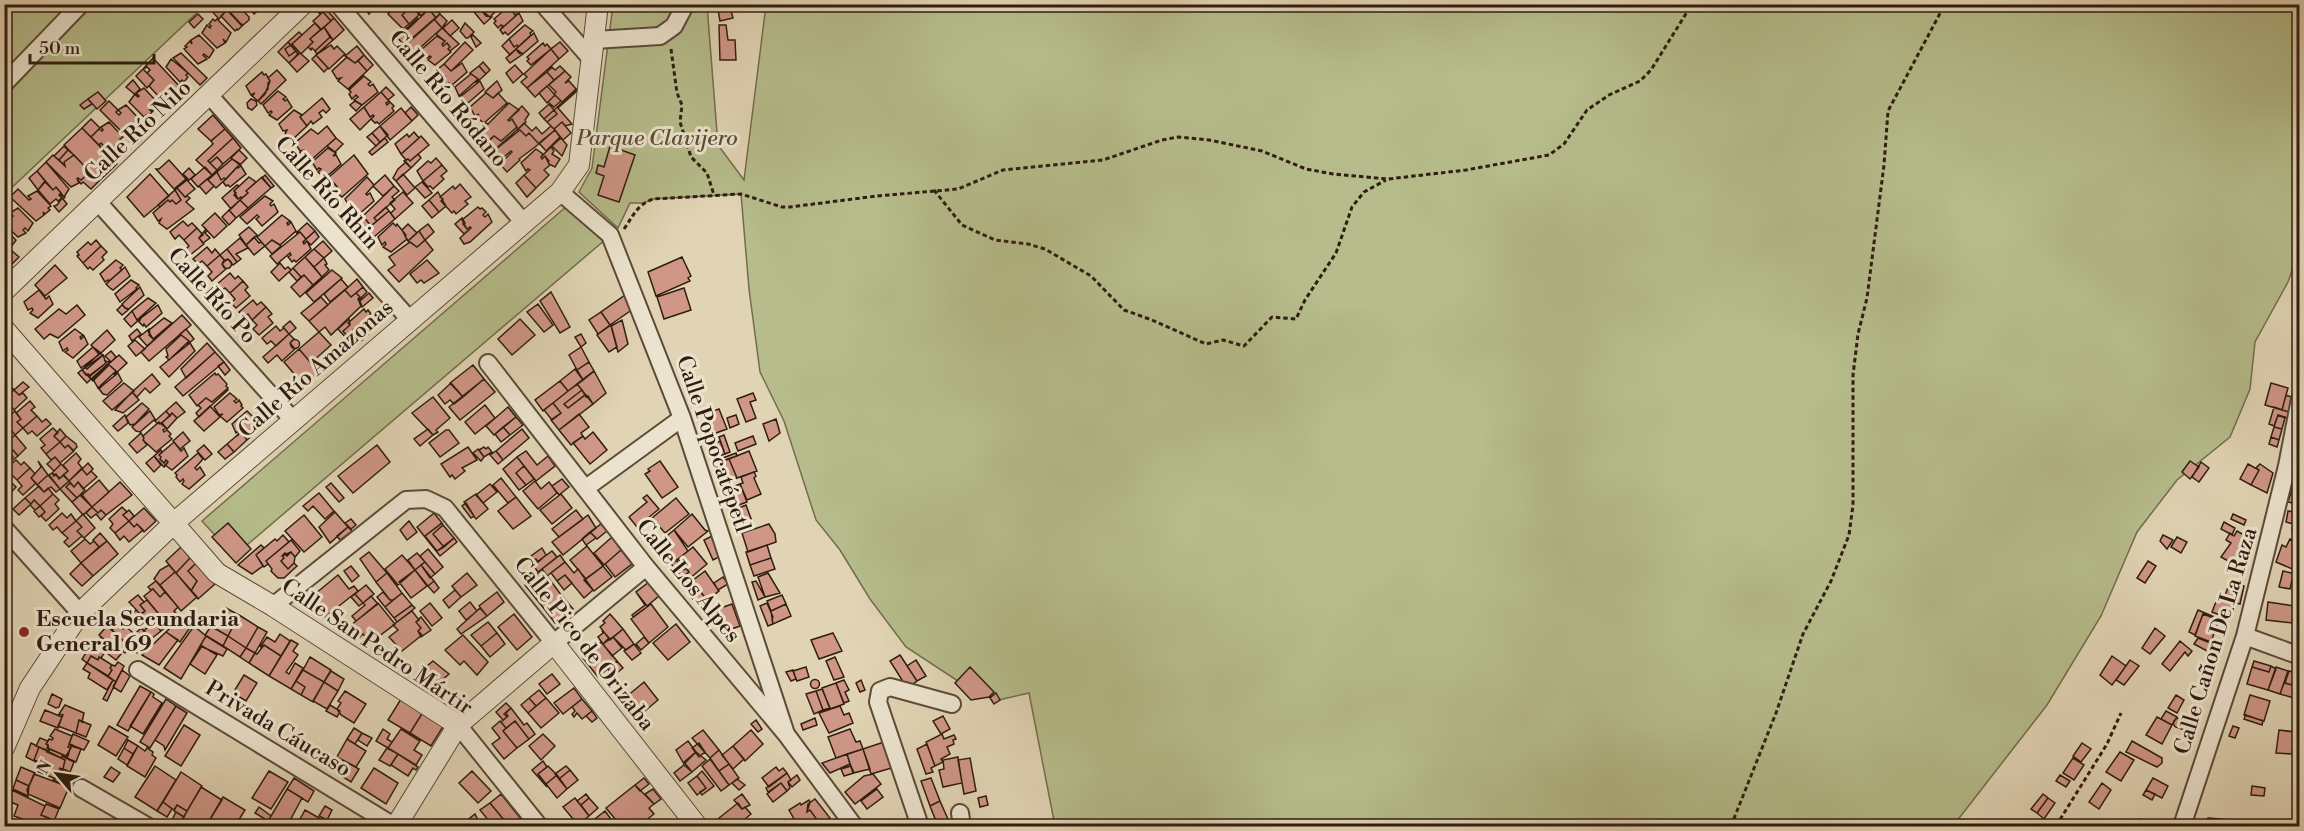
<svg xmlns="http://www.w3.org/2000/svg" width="2304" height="831" viewBox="0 0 2304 831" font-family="'Libre Bodoni',serif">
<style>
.green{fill:#b6bc8b;stroke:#736c4e;stroke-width:1.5}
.building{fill:#d09787;stroke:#301d11;stroke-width:1.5}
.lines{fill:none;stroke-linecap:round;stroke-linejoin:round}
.minor-casing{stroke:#5c4b3a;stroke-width:20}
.tertiary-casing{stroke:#5c4b3a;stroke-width:22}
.path{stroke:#301d11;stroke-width:3;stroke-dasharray:4.5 3;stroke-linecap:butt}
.minor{stroke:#ece3ce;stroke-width:16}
.tertiary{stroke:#ece3ce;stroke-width:20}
.poi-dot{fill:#8f2418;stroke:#ece3ce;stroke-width:2}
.labels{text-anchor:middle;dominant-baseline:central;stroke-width:6;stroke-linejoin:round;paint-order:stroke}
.street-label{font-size:22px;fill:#301d11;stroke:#ece3ce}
.park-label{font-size:22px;font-style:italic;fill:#584d36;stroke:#ece3ce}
.poi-label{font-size:22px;font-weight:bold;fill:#301d11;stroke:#ece3ce;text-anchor:start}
</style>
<rect width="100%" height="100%" fill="#e1d4b4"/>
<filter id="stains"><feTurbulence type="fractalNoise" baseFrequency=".00333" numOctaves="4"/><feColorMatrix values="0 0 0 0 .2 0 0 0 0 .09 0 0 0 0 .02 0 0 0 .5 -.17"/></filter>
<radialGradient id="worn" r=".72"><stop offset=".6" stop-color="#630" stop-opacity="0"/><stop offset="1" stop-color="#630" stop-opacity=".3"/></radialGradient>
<path class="green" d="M5,5H205L5,194Z
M613,5H707L718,145L744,180L766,5H2299V250L2288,282L2255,342L2250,389L2230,437L2177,480L2137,532L2101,616L2047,705L1953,826H1055L1029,693L999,700L964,685L906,647L870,599L840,550L816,520L784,421L760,372L749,289L741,194L653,199L643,203H630L618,228L579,192L592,168Z
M567,206L606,239L234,556L202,521Z"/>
<path class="building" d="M210,4H223L227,10L219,19L208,7Z
M229,4H237L249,17V20L243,25L240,23L228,10L230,9L227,6Z
M245,4H258L261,8L254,14Z
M361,4H372L374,8L369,14Z
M372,4H396L388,12L380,7L377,10Z
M399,4H415L402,15L409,24L403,29L388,14Z
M417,4H420L426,11L421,16L415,7Z
M503,4L490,17L482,11L485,8L484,7L481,9L476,5Z
M508,4H524L515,12Z
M717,4H729L733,18L720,21Z
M413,5L419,15L409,24L402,15Z
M433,5L440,14L436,18L429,9Z
M509,6L515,15L519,13L500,30L503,26L501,25L498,28L494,23L496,21L494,19Z
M324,7L334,18L331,21L323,12L320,14L319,13Z
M484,7L485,8L482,11L486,16L492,17L484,24L474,12Z
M429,9L436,18L410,41L405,36L407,34L405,32Z
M227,10L242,26L238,30L237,29L235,31L221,16Z
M323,12L331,21L321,30L313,21Z
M519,13L523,21L508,35L505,32L503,34L500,30Z
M198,14L203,19L194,28L189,22Z
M440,14L447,21L442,28L434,19Z
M334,18L344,30L333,40L324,27Z
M418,18L405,32L407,34L405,36L410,41L404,45L397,37Z
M213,19L215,21L217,19L231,33L226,42L223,39L225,43L217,48L202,33L207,25L210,28L211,26L209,24Z
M434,19L442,28L412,55L402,47Z
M452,20L459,28L450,36L443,28Z
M315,23L321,29L310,39L313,42L301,54L292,44Z
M465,23L474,32L468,38H466L460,31Z
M525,25L533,31L530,33L531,35L518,47L517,45L514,47L509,39Z
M719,25H726L728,40H735L736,60H720Z
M324,27L330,37L315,51L312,48L311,50L308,47L313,42L310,39Z
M442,28L459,44L450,51L448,49L450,47L447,43L443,46L442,44L445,41L436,34Z
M299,32L302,35L292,44L300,53L298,54L288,42Z
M534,33L538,41L523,54L519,53L516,49Z
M199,35L214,50L209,58L204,54L203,55L207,59L198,64L184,49L187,47L185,46L190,41L192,44L191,40Z
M473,35L481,43L476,47L471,37Z
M437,36L445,41L442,44L443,46L447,43L450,47L448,49L451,52L435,65L428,60L431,57L430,56L427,58L422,54L424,52L422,49Z
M330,37L333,40L317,54L315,51Z
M509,39L514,47L517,45L518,47L510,55L502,46Z
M288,42L291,45L285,49L289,56L296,51L298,54L289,63L278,52Z
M465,42L473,50L451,71L444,64Z
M560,42L568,51L559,59L551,49Z
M543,43L545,46L547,44L551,49L531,65L527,61L529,59L527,57Z
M291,45L296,51L289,56L285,49Z
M331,45L334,49L337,46L345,54L329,69L316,55Z
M357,46L364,55L355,63L345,56Z
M516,49L523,54L510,63L506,58Z
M551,49L559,59L527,88L521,82L527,77L524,74Z
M181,53L207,78L200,85L173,58Z
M300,53L309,61L297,72L289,63Z
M316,55L328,68L324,72L312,59Z
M364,55L373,65L367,71L358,61Z
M347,57L355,63L358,61L367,71L348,89L338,81L341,78L337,79L332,71Z
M153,58L182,89L176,95L169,89L160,98L149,86L154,80L147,73L150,70L147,67L143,69Z
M171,59L188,73L186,75L188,77L184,82L182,80L180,82L166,67Z
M483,62L490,70L486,74L479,66Z
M462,63L467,72L452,85H447L443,79L446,76L442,78L438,69L444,64L451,71Z
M515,65L523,74L513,83L506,73Z
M479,66L486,74L476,83L478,79L470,73Z
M560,66L565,71L554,80L547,72L552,67L555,70Z
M143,69L154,80L147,88L136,76Z
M438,69L442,78L446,76L435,86L428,78Z
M277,70L286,80L261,104L258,101L268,89V83L270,81L268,78Z
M565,71L571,77L565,83L569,81L576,89L562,102L554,94L556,92L549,85Z
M262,72L264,75L266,74L270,81L265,94L258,101L252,96L255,93L251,95L246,86Z
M547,72L554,80L535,97L527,88Z
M471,74L478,79L459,96L455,87Z
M364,76L371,82L368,84L370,86L373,84L378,92L362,105L354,100L358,97L356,95L352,99L349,94L351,92L349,90Z
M133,80L140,89L136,93L139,96L138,97L126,87Z
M443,80L447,85L449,83L453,86L442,96L435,88Z
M480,81L484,89L468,103L466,101L465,102L460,97Z
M497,81L502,90L493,98L485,92Z
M547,86L555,95L547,103L539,93Z
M386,87L394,95L388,100L381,92Z
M144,88L158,103L153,111L149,109L152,112L148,117L146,115L144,117L129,102L135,94L138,97L139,96L136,93Z
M578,88L577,91L558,108L572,124L565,126L562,122L554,129L547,122L557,114L554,110Z
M169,89L178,99L168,109L159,100Z
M278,91L286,97L283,99L285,101L287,99L292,107L277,120L269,115L272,112L271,111L268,113L263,105Z
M98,92L106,101L97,109L88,99Z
M381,92L389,101L386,103L387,105L390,102L394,106L392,108L394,111L379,124L377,122L375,123L371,119L374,116L373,115L370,117L364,107Z
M486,93L493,98L498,93L507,103L484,123L476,117L479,114L475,116L470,107Z
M555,95L561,101L554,107L548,102Z
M322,98L330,109L326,113L323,110L319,113L322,117L313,124L311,121L307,126L300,117Z
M88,99L92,104L84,109L80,105Z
M251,99L256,101L257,105L252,110L248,108L247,103Z
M109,101L118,110L116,112L119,115L121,113L118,110L126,105L141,121L130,133L125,135L100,110Z
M355,101L362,105L356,111L350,105Z
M509,103L519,110L508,120L509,121L512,119L517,127L501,141L494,136L490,140L488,138L482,143L474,133L486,123L488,124Z
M549,104L554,110L544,119L539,113Z
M522,106L529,114L525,120L526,122L518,129L512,119L509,121L508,120Z
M364,107L370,117L373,115L374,116L360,130L350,119Z
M411,107L418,115L412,121L405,113Z
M401,108L412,121L390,140L380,126Z
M294,110L302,115L300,117L307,126L293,139L285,134L287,130L283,131L279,124Z
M554,110L557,114L547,122L544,119Z
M213,115L225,129L211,141L198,129Z
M91,119L100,128L91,137L82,128Z
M109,122L123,137L120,139L122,141L108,151L101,143L99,145L91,137L99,129L102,131L103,130L101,127Z
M562,122L571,133L563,140L554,129Z
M524,123L532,131L536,127L542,134L551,126L555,130L539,144L529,133L526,136L520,130H517Z
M327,126L336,138L303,167L295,155L305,150L300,151L295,143L311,129L318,134Z
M380,126L388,135L380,142L372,133Z
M517,127L518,129L491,153L484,144L494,136L501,141Z
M82,128L117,164L99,181L64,145Z
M225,129L233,138L208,161L217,170L212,175L196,160L213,144L211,141Z
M520,130L526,136L529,133L539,144L519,159L520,160L507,172L500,164L512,152L511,151L498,162L491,153Z
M555,130L560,137L546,151L539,143Z
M132,132L142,136L141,140L137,144L133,140L130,142L126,137Z
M414,132L419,138L401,154L395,144L407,134L409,137Z
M372,133L380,142L376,146L367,137Z
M421,136L429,145L410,161L408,159L406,160L401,154Z
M233,138L241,148L223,164L217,157L210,163L208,161Z
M336,138L343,144L335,152L327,146Z
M385,138L388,142L372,155L369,152Z
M561,138L567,145L562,156L552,146Z
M101,143L108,151L112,150L116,144L122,151L113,160L99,145Z
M64,146L68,150L59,160L54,156Z
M610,146L635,155L619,202L598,195L604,176L596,173L598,165L604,167Z
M551,147L554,151L552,154L560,159L555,167L549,164L545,156L542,159L541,157Z
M328,148L336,153L333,156L336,155L341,164L325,178L318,172L321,169L319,168L317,170L312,162Z
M536,149L543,154L541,157L542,159L545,156L549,161L548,162L550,165L544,170L549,175L536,188L524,175L530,170L528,169L526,171L521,163Z
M68,150L74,155L64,162L65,166L59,160Z
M239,150L247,158L240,165L231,158Z
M418,154L421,158L411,168L404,161L408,159L410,161Z
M53,155L65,166L64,162L74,155L90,172L81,180L78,178L77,179L79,183L71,187L46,162Z
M354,155L368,174L342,197L335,191L338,188L329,177Z
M217,157L223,164L217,170L210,163Z
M436,158L442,165L423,181L417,171L428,161L431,163Z
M232,159L240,164L226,179L224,178L221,180L217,172Z
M169,160L186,179L174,189L156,169H159Z
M46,162L69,189L64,197L56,187L53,190L37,171Z
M406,162L411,168L396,181L393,178L398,169Z
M442,165L447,171L441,176L444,179L433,189L430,186L428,187L423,181Z
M241,166L246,174L230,187L228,185L226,186L223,182L237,167L238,168Z
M205,167L212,175L198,187L191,179Z
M189,168L195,175L189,180L183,174Z
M37,171L45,181L38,190L29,178Z
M90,172L99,181L91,189L83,182L81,184L77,179L78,178L81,180Z
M217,172L221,180L224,178L226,179L216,188L208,180Z
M150,174L169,196L144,217L127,197Z
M403,174L415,188L407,195L396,181Z
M265,175L274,186L271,188L262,178Z
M385,175L394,186L383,196L373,186Z
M524,175L536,188L527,197L516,183Z
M249,177L256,182L246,191L248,193L242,198L241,197L238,199L234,191Z
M262,177L271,188L248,208L240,200L248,193L246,191Z
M329,177L338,188L332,193L328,192L321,184Z
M367,177L374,185L366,194L367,195L370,193L374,201L358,215L351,209L354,206L353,205L350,208L345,199Z
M207,179L214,186L206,194L199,186Z
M187,180L195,189L185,197L177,188Z
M45,182L53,190L56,187L61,193L59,195L62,198L58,201L56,199L50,204L38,190Z
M422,182L432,193L425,198L415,187Z
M460,184L471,197L465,201L468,204L456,214L454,211L452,213L441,201L443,199L440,197L453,186L455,189Z
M237,185L239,186L234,191L236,193L234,195L238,199L241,197L242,198L231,209L222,198Z
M394,186L399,191L392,197L395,200L374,218L377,221L371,226L363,216Z
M177,188L185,197L187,196L190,198L186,202L194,209L167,229L159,223L161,219L158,221L153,213L168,200L170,202L172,200L176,204L181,200L175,190Z
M18,189L29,200L31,199L28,196L37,191L51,206L48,208L50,210L45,214L43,212L44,215L36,221L10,197Z
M175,190L181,200L176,204L172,200L170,202L168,200L160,207L158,205Z
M403,192L413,203L395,219L389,211L391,213L395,209L390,203Z
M438,192L446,206L439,212L429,200Z
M61,194L65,197L63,199L67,204L59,212L54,206L57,205L62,198Z
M265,196L273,201L270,204L271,206L274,204L278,212L262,226L256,219L259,217L257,215L247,224L240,217Z
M240,200L248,208L236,218L229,210Z
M429,200L439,212L432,218L422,206Z
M386,207L389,211L377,221L374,218Z
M478,207L480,209L482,208L486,212L483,215L485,217L488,214L492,222L470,242L464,244L460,238L471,228L470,227L467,229L462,220Z
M18,208L33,223L28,231L25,228L23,230L26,233L18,237L4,224L5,219L9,215L11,217L13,216L10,213Z
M229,210L236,218L229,225L222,217Z
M389,211L395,219L368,242L361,234Z
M215,213L227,226L214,238L202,225Z
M282,215L290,221L287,223L288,225L291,222L296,231L280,245L272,240L265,246L257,237Z
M362,215L371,226L358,236L349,225Z
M462,218L465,223L463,224L467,229L470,227L471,228L464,234L455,224Z
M183,221L188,226L192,223L197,228L184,240L179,235L175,239L170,232Z
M307,223L315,231L306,239L300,232L296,233Z
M393,223L396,226L397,224L406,235L405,236L407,239L391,252L383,247L386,244L385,242L382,245L378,237Z
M408,224L417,233L408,241L402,230Z
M428,224L434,232L425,240L419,231Z
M249,227L257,235L246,245L239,235Z
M4,228L16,240L11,247L4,240Z
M197,228L203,235L199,238L204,244L190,255L185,250L189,246L184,240Z
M206,229L207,231L205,233L210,238L203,243L199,238Z
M315,231L319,237L311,245L307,241L304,244L303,242Z
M419,231L425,240L417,247L408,241Z
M300,232L306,239L303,242L304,244L307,241L311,249L296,262L294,260L292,262L288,257L291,255L290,253L277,264L270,256Z
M254,237L259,243L261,242L265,246L254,255L246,245Z
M240,238L248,248L236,254L241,259L237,262L227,249Z
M4,240L11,250L4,256Z
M96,240L101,246L83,263L77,256L79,255L77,252L88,242L91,245Z
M272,240L281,246L272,254L265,246Z
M425,240L433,250L399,282L388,270L395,265L389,257L410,242L417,247Z
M323,241L332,251L324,258L314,249Z
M101,246L107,252L102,257L104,260L93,270L90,267L88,269L83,263Z
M207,247L212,253L215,249L220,255L207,266L202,261L198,264L193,259Z
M227,249L237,262L233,265L228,259L225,261L220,255Z
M314,249L324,258L314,267L305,257Z
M11,250L19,257L8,268L4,264V256Z
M220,255L225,261L222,264L226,269L212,281L208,276L212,272L207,266Z
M305,257L322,277L313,285L304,275L301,277L293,268Z
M682,257L691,276L688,278L690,281L656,296L648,272Z
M324,258L327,264L325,265L329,270L322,277L314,267Z
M222.5 264a4.5 4.5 0 1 1 9 0a4.5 4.5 0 1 1-9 0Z
M116,260L123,265L120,268L122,270L109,281L108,280L105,282L100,274Z
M427,260L439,273L424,283L421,280L417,283L410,274Z
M280,263L285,269L288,267L291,270L279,281L271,272Z
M55,265L67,278L45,296L35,285Z
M125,267L130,276L113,290L110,288L106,284Z
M293,268L301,277L297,281L289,272Z
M332,270L342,278L314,302L306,293Z
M230,273L235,279L238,276L243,281L230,293L225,288L221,291L216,285Z
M304,275L313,285L300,297L291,287Z
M341,279L348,287L330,302L324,294Z
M357,279L363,287L351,297L345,290Z
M131,280L139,285L136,288L137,289L120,302L115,294Z
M243,281L248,287L245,290L250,296L236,308L231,303L235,299L230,293Z
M216,285L221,291L211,301L205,295Z
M140,287L144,295L129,309L125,308L122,304Z
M363,287L367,292L359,300L360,297L356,293Z
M684,288L691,310L664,319L657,297Z
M39,290L46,299L49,296L53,304L38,318L30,313L33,310L32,308L28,310L24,302Z
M345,290L351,297L356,293L360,297L358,299L361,306L331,335L325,327L319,332L309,321Z
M551,292L570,327L560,333L540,301Z
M369,293L373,298L362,307L360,301Z
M628,293L633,309L610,325L601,312Z
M321,297L328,305L309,321L301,313Z
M148,298L156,303L137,320L132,311Z
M253,300L257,305L261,302L266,307L252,320L248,314L244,317L239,312Z
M538,304L553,325L544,332L527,312Z
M77,305L85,315L58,338L50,334L44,339L35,329L59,309L66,314Z
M122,305L128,310L122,315L117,310Z
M158,305L162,313L146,327L144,324L143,326L139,322L141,318Z
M266,307L272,314L268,317L273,323L259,335L253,329L257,325L252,320Z
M364,309L366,312L368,310L371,314L369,316L370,318L347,336L343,331L350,325L348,323Z
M384,310L389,316L378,325L375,318Z
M132,311L137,320L141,318L131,327L124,319Z
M601,312L610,325L598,334L589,320Z
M182,315L191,325L149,361L141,352Z
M373,316L378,325L358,344L350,336Z
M164,318L172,323L153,339L148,331Z
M349,319L350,325L343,331L347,336L355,328L357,330L347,339L338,329Z
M520,319L535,335L512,355L498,339Z
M622,320L628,344L618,352L611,326Z
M290,321L296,328L289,334L283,327Z
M611,325L617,347L609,352L597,335Z
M276,326L280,331L284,328L289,334L276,346L271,341L267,344L262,338Z
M75,329L83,335L80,337L81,339L84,336L88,344L73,358L65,352L68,350L67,348L63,351L59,342Z
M137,329L141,334L132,341L129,336Z
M149,329L150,334L149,335L153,339L156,338L147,346L139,337Z
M186,329L194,339L187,345L189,341L180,334Z
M107,330L115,340L101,353H98L91,345Z
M319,332L331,345L311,363L299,349Z
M289,334L294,339L290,343L295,349L282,361L277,355L268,363L263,357Z
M581,334L586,343L581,347L575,337Z
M181,335L189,341L169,360L166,357L168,356L166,349Z
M290.5 344a4.5 4.5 0 1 1 9 0a4.5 4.5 0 1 1-9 0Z
M135,340L145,349L136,356L128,346Z
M190,343L195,351L169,377L160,367Z
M207,343L215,352L186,378L181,369Z
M93,347L101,353L81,368L77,361Z
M581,347L589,362L577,370L569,355Z
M299,349L311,363L315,360L321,370L309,380L307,377L301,382L284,362Z
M111,351L116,357L111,362L105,356Z
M215,352L224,362L183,396L175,387Z
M100,353L103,355L87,369L85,367Z
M103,355L106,363L90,376L88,374L86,375L82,370Z
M119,355L127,363L114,375L116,371L109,365L93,381L91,379Z
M105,361L110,362L91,379L89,376L106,363Z
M224,362L230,370L225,375L218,366Z
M589,362L594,371L583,380L577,370Z
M109,365L116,371L98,388L93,379Z
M473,365L484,379L463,397L450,383Z
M85,367L82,370L91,379L87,383L78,373Z
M575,369L583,380L568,391L560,381Z
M594,371L606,393L593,404L577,384Z
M118,373L122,381L107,395L103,394L99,389L102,386Z
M215,373L216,375L218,374L227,384L226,386L228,388L212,402L206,398L197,406L189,395Z
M152,374L160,384L150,393L145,388L137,397L132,392Z
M7,375L12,381L9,384L14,390L4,398V377Z
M484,379L495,392L460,420L449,407Z
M560,381L568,391L543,411L535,400Z
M23,382L29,387L19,395L14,390Z
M124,383L134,391L112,410L103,401Z
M451,383L463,397L454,404L450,400L445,404L438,395Z
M2271,383L2288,388L2282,410L2265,405Z
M577,384L582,390L564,404L568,408L585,395L586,397L588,396L593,404L559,430L551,420L561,413L553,403Z
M227,389L228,390L199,417L196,413L201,408L198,405L206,398L212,402Z
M14,390L19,395L23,393L27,398L14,410L9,404L4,408V398Z
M582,390L585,395L568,408L564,404Z
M132,392L139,400L123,413L115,410Z
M230,393L237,399L234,401L236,403L239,400L242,405L241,406L243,408L227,422L220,416L223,414L219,415L214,407Z
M753,393L756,400L750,402L756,418L746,422L737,399Z
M2286,395L2291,397L2289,412L2282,410Z
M433,397L450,418L436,430L438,432L433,435L412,413Z
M30,401L35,407L31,410L37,416L23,428L17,422L21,419L16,413Z
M176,402L185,412L177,418L172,413L170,416L166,411Z
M142,403L149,409L135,424L130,425L126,417Z
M553,403L561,413L552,420L544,410Z
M485,405L495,418L475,434L465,422Z
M210,406L220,417L204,431L194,421Z
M508,407L516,417L494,435L486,426Z
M2274,407L2289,412L2288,418L2278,415L2274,426L2269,424Z
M264,408L273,417L263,426L254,416Z
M719,409L727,429L705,437L700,424L714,419L711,412Z
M15,411L21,419L17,422L23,428L15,435L4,421Z
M150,411L155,419L140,432L136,431L132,427Z
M166,411L170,416L160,424L157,423L155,421Z
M247,411L263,426L247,440L241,432L238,435L239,430L236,433L232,424Z
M711,412L714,419L707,422L704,414Z
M172,413L177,418L167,429L162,423Z
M579,414L589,427L581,433L583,436L571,445L559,430Z
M125,415L128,423L118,431L113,426Z
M736,415L739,424L730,428L727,418Z
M2278,415L2285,418L2282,429L2274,427Z
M37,416L42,422L46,419L51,424L37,436L32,431L28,434L23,428Z
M516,417L523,425L510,435L503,427Z
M776,419L780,433L769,441L763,424Z
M159,422L166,428L163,430L164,432L167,430L171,434L169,436L172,439L156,452L143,440L144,438L143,436Z
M503,427L510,435L501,442L495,434Z
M2274,427L2282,429L2279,440L2271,437Z
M53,428L58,433L54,436L60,442L46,454L41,448L45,445L40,439Z
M60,429L66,436L60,442L54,436Z
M428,429L433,435L420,446L414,439Z
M522,429L529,438L503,460L496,451Z
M446,430H449L459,443L440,457L429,443Z
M183,432L190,441L180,449L173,441Z
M241,432L247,440L234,452L227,444Z
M593,432L607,450L590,464L573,443L583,436L585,439Z
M141,433L144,438L143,440L147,445L137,453L129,444Z
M15,435L26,448L18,456L13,450L10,453L13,457L4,464V444Z
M724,435L730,452L725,454L719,437Z
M66,436L76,444L77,447L73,451L68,445L65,448L60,442Z
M753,436L756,444L738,451L735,443Z
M2271,437L2279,440L2277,447L2269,444Z
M720,441L725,454L713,458L708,446Z
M60,442L65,448L68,445L74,451L60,463L55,457L51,460L46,454Z
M174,442L181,451L184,448L188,456L172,470L165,465L168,462L166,460L164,463L160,459L161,457L159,455Z
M227,444L234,452L225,459L218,452Z
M204,445L212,454L205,460L197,451Z
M377,445L390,462L353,493L338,476Z
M468,447L477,460L462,468L465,471L455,479L452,475L450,477L441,464Z
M484,447L486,449L488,447L492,452L484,457L479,450Z
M478,449L484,457L481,461L473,453Z
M13,450L18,456L4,467V464L13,457L10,453Z
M161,450L162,452L159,455L161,457L160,459L164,463L166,460L168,462L164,467L154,456Z
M496,451L503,460L498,464L490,455Z
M526,451L537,465L548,456L555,466L536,481L517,457Z
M749,451L757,471L737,478L729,459Z
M76,453L81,459L78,463L82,468L69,481L63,475L68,471L63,465Z
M198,453L203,459L195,468L197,470L200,467L205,475L189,489L182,484L184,481L183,479L180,482L176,477L177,475L175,473Z
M736,453L737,456L716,463L719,471L715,472L712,462Z
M154,456L161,465L154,472L146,463Z
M55,457L61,464L54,471L47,464Z
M517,457L524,466L516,473L526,485L519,490L503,469Z
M729,459L737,478L721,484L718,474L720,473L716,463Z
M16,460L21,465L24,462L30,468L17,480L11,474L8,478L4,474V470Z
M38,461L48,475L37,485L31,478L41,467Z
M660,461L678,487L662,498L645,474L650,471L648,469Z
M2190,461L2199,467L2190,479L2182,472Z
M2201,462L2209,468L2199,482L2192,477Z
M88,463L93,469L87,475L82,469Z
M61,464L68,471L60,478L52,473Z
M2248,464L2259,470L2251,485L2240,479Z
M2260,464L2273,473L2267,493L2251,485L2259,470L2256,468Z
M524,466L534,479L526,485L516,473Z
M30,468L35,474L31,478L36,483L23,495L18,490L22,486L17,480Z
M82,469L87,475L91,471L97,477L83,489L78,482L74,487L69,481Z
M754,472L756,476L754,478L761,494L747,500L740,484L743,483L741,477Z
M52,473L54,476L56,474L59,479L64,475L69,481L60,489L49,475Z
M48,475L60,489L56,492L51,487L44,492L37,485Z
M501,478L516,497L508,503L493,485Z
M562,479L569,487L559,495L552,486Z
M99,480L109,492L92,507L82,495Z
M69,481L70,483L66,487L77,498L72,502L60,489Z
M535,481L541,489L549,482L557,493L538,509L523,491Z
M78,482L85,490L77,498L66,487L70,483L74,487Z
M120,482L132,495L106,515L101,510L98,513L92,507Z
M331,483L344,498L339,502L326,487Z
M13,484L16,487L7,497L4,491Z
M490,484L497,492L483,503L476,495Z
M740,484L747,502L736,506L732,493L737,490L735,486Z
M39,486L44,492L48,488L53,494L40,506L34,500L31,504L25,498Z
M2293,486L2300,488L2297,504L2288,502Z
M319,493L334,511L325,519L313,506L308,511L303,506Z
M53,494L59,500L55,504L59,509L46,521L41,516L45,512L40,506Z
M476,494L488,509L476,519L464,502Z
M561,494L572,508L552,524L540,510Z
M80,495L92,507L83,515L72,502Z
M647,495L659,509L637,527L629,517L647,502L643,498Z
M733,495L736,506L728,509L725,498Z
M516,497L531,516L513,529L498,511Z
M25,498L31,504L34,500L40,506L35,510L30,505L19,515L13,509Z
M676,498L689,514L665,533L652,518Z
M466,503L474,516L471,518L462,506Z
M746,505L753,524L736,530L729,512Z
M40,506L45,512L39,517L34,511Z
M92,507L98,513L101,510L106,515L101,520L96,514L91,518L86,513Z
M122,507L127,512L123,515L129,521L115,533L110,528L113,524L109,519Z
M144,508L156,521L144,532L137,524L134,527L129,521Z
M129,510L134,516L129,521L123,515Z
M576,510L583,519L559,537L552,529Z
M2288,511L2300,513V532L2292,530L2293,524L2286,522Z
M335,512L348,527L330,543L319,527Z
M62,513L67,518L71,514L76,521L62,533L57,527L53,530L49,525Z
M434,513L442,523L425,536L437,551L454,538L457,542L440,556L417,527Z
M83,514L95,528L84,538L77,531L82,527L76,521Z
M692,514L705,530L708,531L688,547L674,530Z
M2233,514L2246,520L2244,525L2231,519Z
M304,515L322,537L304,552L285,531Z
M588,515L596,528L563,555L552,542Z
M351,519L356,525L351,529L345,523Z
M76,521L82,527L77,531L82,536L69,547L64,542L68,538L62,533Z
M129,521L134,527L137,524L143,530L129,542L124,536L120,540L115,533Z
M409,521L417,532L407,540L400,530Z
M2224,522L2235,528L2232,535L2221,529Z
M228,523L251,549L236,563L212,537Z
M442,523L443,525L433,534L444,547L437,551L425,536Z
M601,524L607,531L597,539L590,532Z
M769,524L775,534L776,542L748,552L742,533Z
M443,525L454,538L444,547L433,534Z
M348,527L352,531L340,540L337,536Z
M674,530L688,551L673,563L671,561L666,565L653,549L658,545L657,544Z
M2237,531L2251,539L2237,566L2221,557L2231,543L2226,540L2230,533L2234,536Z
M590,532L596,538L586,545L582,539Z
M100,533L107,541L99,547L93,540Z
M283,535L289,542L266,561L268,564L264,567L256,555L275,539L277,541Z
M714,535L723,555L713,560L704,540Z
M2163,535L2173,540L2167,549L2160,541Z
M612,537L621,550L604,565L594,553Z
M2177,537L2187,542L2181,553L2171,547Z
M85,539L90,544L94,541L99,547L81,563L71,551Z
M2290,539L2300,544V565L2297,571L2276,562L2282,545L2286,547Z
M291,540L300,551L295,557L291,552L287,556L285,553L282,556L284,558L281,561L288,569L294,563L297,566L284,578H278L271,571L272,569L266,561Z
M107,541L118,554L93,576L81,563Z
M261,545L264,548L256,555L263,566L252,574L238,565Z
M767,545L771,558L750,565L746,552Z
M2247,545L2253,548L2246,569L2238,565Z
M587,546L603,566L586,579L570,560Z
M181,547L190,558L176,573L166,561Z
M693,547L707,564L689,579L685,575L689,572L678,559Z
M542,548L546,555L538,562L536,559L534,560L531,556Z
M428,549L443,567L435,574L420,556Z
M621,550L632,564L615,577L605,564Z
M552,551L557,557L538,572L533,565Z
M291,552L295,557L294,563L288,569L281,561L284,558L282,556Z
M369,552L387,573L376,582L360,559Z
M417,553L425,562L415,570L408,560Z
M402,555L415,570L398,585L385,569Z
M560,555L565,562L547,576L542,569Z
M190,558L196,563L188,571L197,581L191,591L176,573Z
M771,558L775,569L754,576L750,565Z
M676,560L684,570L686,568L689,572L685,575L688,579L686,581L671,564Z
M2148,561L2156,566L2145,583L2137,578Z
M425,562L435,574L430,578L421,565Z
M565,562L574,573L578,569L593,590L584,598L565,575L557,581L551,573Z
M81,563L93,576L82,586L70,574Z
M196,563L215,584L198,599L191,591L197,581L188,571Z
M169,565L175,572L160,585L154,579L160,570Z
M421,565L434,581L428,586L415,570Z
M351,566L359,576L352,582L344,571Z
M603,566L612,577L594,591L584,580Z
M542,569L562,596L545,610L525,585Z
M415,570L427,586L411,598L399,582Z
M705,571L719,591L707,600L692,581Z
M2283,571L2296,574L2295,577L2293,576L2290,589L2279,587Z
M175,572L197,597L181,611L160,585Z
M387,573L402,593L393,600H390L376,582Z
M467,573L477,585L461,597L452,586Z
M768,573L780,593L765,597L758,577Z
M338,575L349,589L354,586L358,591L325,617L310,598Z
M565,575L572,583L564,590L557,581Z
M723,577L728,584L718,590L714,583Z
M692,580L706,599L698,606L683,586Z
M156,581L165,592L160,597L153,589L151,590L148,587Z
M434,581L439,588L434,593L428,586Z
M756,581L765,597L758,600L752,582Z
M2230,581L2244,586L2240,604L2235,603L2236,600L2225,596Z
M649,582L659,596L647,606L636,592Z
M366,585L374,594L363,603L355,594Z
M153,589L160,597L165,592L178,607L174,611L178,615L168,625L144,596Z
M455,590L461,597L449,608L443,600Z
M383,592L390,600H393L385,607L377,597Z
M497,592L504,602L487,616L479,606Z
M636,592L647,606L651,604L633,617L632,615L645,605Z
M402,593L412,605L394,618L385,607Z
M355,594L363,603L371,596L378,604L356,621L352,616L365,605L363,603L359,606L351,597Z
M2219,594L2236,600L2230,619L2212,612Z
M138,595L144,602L140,605L145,611L141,615L129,602Z
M782,595L786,604L771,611L767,601Z
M563,597L573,609L555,623L545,610Z
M147,600L168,625L161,631L153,622L151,624L142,613L145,611L140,605Z
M470,602L477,611L466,620L459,611Z
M2268,602L2294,606L2292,623L2266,620Z
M378,603L395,624L370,643L363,634L360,637L350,626Z
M430,603L442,618L432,626L420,611Z
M767,603L773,617L772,619L773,624L768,626L760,606Z
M651,604L668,627L649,643L631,619Z
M732,604L740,626L726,631L718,609Z
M786,604L791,616L773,624L771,611Z
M412,605L415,608L397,622L394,618Z
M226,608L239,615L228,636L212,627Z
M480,608L487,616L461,634L457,629Z
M136,610L151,624L144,631L130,616Z
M2198,610L2219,619L2203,614L2195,635L2189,632Z
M412,611L419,620L416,622L421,628L418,631L422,635L402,651L389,637L398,630L393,625Z
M514,614L532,637L517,650L498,627Z
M610,614L623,629L610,640L600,627L605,623L603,621Z
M2203,614L2219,620L2211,642L2195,636Z
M239,615L258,627L246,648L228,636Z
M182,617L192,625L180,642L166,632Z
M421,617L431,630L421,637L418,631L421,628L416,622Z
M153,622L161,631L151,639L144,631Z
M488,622L497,633L481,646L471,635Z
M118,624L123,629L125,626L137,636L129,646L112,630Z
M676,624L690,642L668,660L653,643Z
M107,626L130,647L125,653L123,651L121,654L99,635Z
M194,626L206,636L181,679L164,668Z
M211,626L228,636L223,646L205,635Z
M258,627L267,632L255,653L246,648Z
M141,628L151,639L137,653L129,646L135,640L134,639L137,636L135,634Z
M2155,628L2165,636L2150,654L2142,648Z
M623,629L634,644L626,650L613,637Z
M602,630L609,638L603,644L598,637L603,633Z
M166,632L178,640L159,665L142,655Z
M497,633L505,644L490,657L481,646Z
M833,633L842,651L819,659L811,640Z
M280,634L290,641L281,656L264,645L260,647L267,637L275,642Z
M463,635L488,662L477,675L464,661L460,665L445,650Z
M206,636L227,649L223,656L200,646Z
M228,636L246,648L240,657L223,646Z
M101,637L109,644L103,650L96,644Z
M613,637L622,648L612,656L603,644Z
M644,637L649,643L641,650L636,644Z
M2198,638L2213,644L2209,652L2194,644Z
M291,640L298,644L293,651L298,655L286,672L289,674L295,663L303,668L291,689L269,676Z
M2180,641L2192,651L2188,656L2185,652L2170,671L2162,664Z
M93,642L105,652L101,658L99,657L98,660L91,656L87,663L82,659Z
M601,642L617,661L598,677L583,658Z
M109,644L121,654L116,660L103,650Z
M634,644L641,653L632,660L624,651Z
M264,645L281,656L269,676L249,663L255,653L257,654Z
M202,646L217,655L205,674L190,664Z
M246,648L255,653L249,663L240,657Z
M900,655L917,681L907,688L890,661Z
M91,656L98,660L99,657L101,658L112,665L110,668L112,670L108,676L87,663Z
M2112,656L2126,666L2112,685L2100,675Z
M310,657L331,670L324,682L303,670Z
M835,657L844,677L834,680L826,661Z
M916,660L926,676L917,681L907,666Z
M2130,660L2139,666L2124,685L2116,680Z
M433,661L449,674L432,689L414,677Z
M617,661L623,668L613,676L608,669Z
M2254,661L2271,666L2269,672L2252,667Z
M118,662L124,666L116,682L108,676L112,670L110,668L112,665L115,666Z
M87,663L113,680L107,690L88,678L90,673L83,669Z
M2271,666L2276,669L2268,690L2247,684L2252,667L2269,672Z
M806,667L809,677L797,681L793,671Z
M970,667L994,692L989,697L971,700L955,683Z
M2276,667L2288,671L2280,694L2268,690Z
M122,670L130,676L121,692L113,687Z
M303,670L324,682L313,702L301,695L305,687L296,681Z
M793,670L796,679L791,681L786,672Z
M331,671L344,679L338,691L324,682Z
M2289,671L2300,674L2299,687L2285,683Z
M552,674L560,684L547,694L539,684Z
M244,675L257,683L246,701L233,693Z
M810.5 684a4.5 4.5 0 1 1 9 0a4.5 4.5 0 1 1-9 0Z
M113,680L116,682L107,701L103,699Z
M844,680L849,690L845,692L849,701L844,703L836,683Z
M861,680L865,690L860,692L856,683Z
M296,681L305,687L301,695L291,689Z
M324,682L338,691L327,709L313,701Z
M644,682L658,700L640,715L627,702L629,701L626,697Z
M836,683L844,704L830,709L822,688Z
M2284,683L2300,687L2298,699L2280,694Z
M140,686L151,692L128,731L117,725Z
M574,688L582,699L563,714L554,703Z
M822,689L830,708L823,710L816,691Z
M539,690L546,698L536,706L529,698Z
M345,691L366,704L354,723L341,715L337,709L341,703L338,701Z
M816,691L823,710L814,714L806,694Z
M151,692L154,694L153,697L162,703L143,734L130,726Z
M996,693L1000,700L994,704L990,698Z
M52,694L62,699L59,707L56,708L48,704Z
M2176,695L2184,700L2177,713L2168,708Z
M2250,695L2270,701L2264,721L2244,715Z
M529,698L536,706L528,713L521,705Z
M546,698L559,713L541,728L528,713Z
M166,699L176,706L150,748L140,742Z
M401,699L423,712L410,733L388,720Z
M582,699L592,711L582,719L577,713L574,717L572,714L575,711L572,707Z
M506,703L511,708L504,714L507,717L503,720L496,712Z
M65,705L84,713L82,722L79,720L76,733L58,726L63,715L59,714Z
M330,705L340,711L337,717L326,711Z
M176,706L187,713L165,750L164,746L155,740Z
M840,706L844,715L849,713L853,723L829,733L819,713Z
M511,708L524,725L527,723L535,734L529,739L515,721L506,728L501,722L508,716L506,713Z
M45,710L62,717L58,728L40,721Z
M592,711L597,718L592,722L586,716Z
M2166,711L2177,717L2172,725L2161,719Z
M423,712L444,725L431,746L410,733Z
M2246,715L2263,721L2262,725L2244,719Z
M943,716L950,729L941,734L933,721Z
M2186,716L2196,722L2190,733L2179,728Z
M2157,717L2172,725L2162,744L2146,735Z
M815,718L817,725L803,730L801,724Z
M2173.5 723a4.5 4.5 0 1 1 9 0a4.5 4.5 0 1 1-9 0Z
M79,720L91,725L86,737L76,733Z
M756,720L762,729L758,732L751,724Z
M500,721L506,728L503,731L517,748L504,759L492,744L500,738L492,728Z
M515,721L529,739L517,748L503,731Z
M184,725L200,735L181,766L165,756Z
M109,726L128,737L116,756L98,745Z
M2233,726L2239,728L2235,738L2229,736Z
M354,728L362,733L355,744L347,739Z
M55,729L72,736L69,744L73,745H69L68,747L71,748L66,756L47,748L48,745L46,744L49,739L52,740L53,738L50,736Z
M383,729L390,734L387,739L392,742L388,748L376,741Z
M401,729L420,741L414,750L422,755L416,765L388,748Z
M850,729L856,742L860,741L863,749L836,758L828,737Z
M703,730L719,750L710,758L692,738Z
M751,730L763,744L745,761L733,746Z
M2279,730L2295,732L2292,754L2276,753Z
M362,733L372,738L367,746L358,740Z
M73,734L89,741L84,750L69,744Z
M543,734L555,746L541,760L529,746Z
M942,734L944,739L954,735L956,739L953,740L954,744L947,747L950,754L941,759L943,762L935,766L926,742Z
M40,738L48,741L46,744L48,745L49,751L36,746Z
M347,739L366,751L356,767L337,757Z
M128,740L138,746L133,754L124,748Z
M688,741L696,752L684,764L676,750Z
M887,741L895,767L871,774L863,749Z
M2132,741L2162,758V763L2157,767L2126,752Z
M31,743L39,747L34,760L36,762L26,757Z
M699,743L705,752L699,757L692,748Z
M2082,743L2091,749L2081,762L2073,756Z
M927,744L935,766L931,768L933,772L926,774L917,749Z
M71,746L81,749L76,762L67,758Z
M138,746L145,751L147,748L153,752L152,755L156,758L145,777L127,766Z
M733,746L744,759L733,769L722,755Z
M39,747L65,760L63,769H59L63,771L60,777L58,776L56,779L37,771L39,762L34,760Z
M124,748L133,754L127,765L118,759Z
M387,748L398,754L390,766L379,760Z
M50,749L66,756L69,753L67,758L62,756L61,758L47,752Z
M863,749L870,769L853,773L847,754Z
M719,750L729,764L719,771L710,758Z
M696,752L706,760L692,772L684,762Z
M2120,752L2134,760L2121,781L2106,772Z
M398,754L418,767L416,770L413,768L408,776L391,765Z
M847,754L850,764L830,773L822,763Z
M62,756L74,762L70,772L63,769L65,760L61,758Z
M337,757L349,764L345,771L331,765Z
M958,757L962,783L943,787L939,770L944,769L943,760Z
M970,758L976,791L964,794L958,760Z
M2073,758L2084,765L2074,780L2063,773Z
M710,759L729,785L721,791L702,766Z
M543,761L547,767L538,774L547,787L532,770Z
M350,764L359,769L351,782L340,775L343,770L345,771Z
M729,764L739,778L729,785L719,771Z
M684,765L692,772L680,781L674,773Z
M155,766L176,780L157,811L135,797Z
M548,766L557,775L546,784L538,774Z
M566,766L570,770L559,779L555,774Z
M851,766L854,773L844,776L841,769Z
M21,767L35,773L29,786L16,780Z
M111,767L120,773L113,782L104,777Z
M776,767L779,771L783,768L787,773L769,787L762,778Z
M59,768L66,770L64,776L72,779L69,787L53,780L58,776L60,777L63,771Z
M374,768L398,783L386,804L361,788Z
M570,770L578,780L567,789L559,779Z
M269,771L288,782L271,809L252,798Z
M472,771L491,791L478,803L459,783Z
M702,771L714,786L702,795L700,792L706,788L697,776Z
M181,772L202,786L187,811L177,805L174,810L163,802Z
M787,773L791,780L788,782L790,788L787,791L781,783L768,792L766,788Z
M34,774L69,787L60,808L28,794L27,790Z
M873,774L881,784L855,804L845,792L864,776Z
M557,775L567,789L557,798L546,784Z
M797,775L800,780L792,787L788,782Z
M2060,775L2070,781L2066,787L2056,781Z
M697,776L706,788L697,795L688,783Z
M294,778L314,791L308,802L287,789Z
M644,778L649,784L640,791L635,785Z
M931,778L940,801L930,806L921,781Z
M2153,778L2168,786L2162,798L2146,790Z
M737,779L745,785L739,790L732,783Z
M16,780L29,786L28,796L13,789Z
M781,783L787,791L773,802L767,794Z
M2102,783L2111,790L2099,809L2089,802Z
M635,785L654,804L649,808L654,814L640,825L642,826H621L606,808Z
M2252,786L2265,788L2264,796L2251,795Z
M201,787L222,800L206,826H182L179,825Z
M287,789L302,798L287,826H277L268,821Z
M653,789L661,799L654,804L645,794Z
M877,789L883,797L867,809L861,801Z
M12,790L45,806L41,815L51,819L48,826H41L14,816L18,805L8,801Z
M2146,790L2155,794L2152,800L2143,795Z
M501,794L521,819L511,826H509L490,803Z
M586,794L589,798L581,805L577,801Z
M742,794L750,805L742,809L734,800Z
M2043,794L2048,798L2037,813L2031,809Z
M986,796L988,805L980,807L978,798Z
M223,797L245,810L235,826H206Z
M575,798L589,816L578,825L563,807Z
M589,798L598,808L589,816L581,805Z
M2048,798L2055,803L2044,819L2037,813Z
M815,799L830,818L820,824L810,810L807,812L808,804Z
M809,800L810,802L807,812L810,810L820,824L815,826H798L789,810L800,803L801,805Z
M940,801L951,826H938L930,806Z
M163,802L172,809L167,817L157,811Z
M490,803L509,826H493L480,810Z
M738,803L742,809L745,807L751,814L745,819L750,825L726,826L719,818Z
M46,804L59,809L54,821L41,815Z
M177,805L187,811L184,817L174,811Z
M325,806L332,810L327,820L319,816Z
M259,807L271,816L268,821L255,813Z
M305,810L326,822L323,826H307L299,821Z
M605,811L616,826H586Z
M176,812L184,817L179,825L172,820Z
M475,814L478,820L469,826L465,822Z
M2208,818L2232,820V826H2207Z
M2139,819L2148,824L2147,826H2134Z"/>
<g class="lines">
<defs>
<path id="minor" d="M338,4L524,223
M543,4L592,60
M594,40L660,36L674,26L684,7
M4,84L81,4
M210,96L410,320
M560,192L610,235L682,418L786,734
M98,202L293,420
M488,363L646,567L786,734L854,826
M586,488L682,418
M4,528L80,613
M273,606L406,500L426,499L445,508L554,643L646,567
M2245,636L2300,656
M138,670L394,826
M458,725L539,826
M81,788L147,826
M960,813L962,826
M920,826L878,702L880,691L890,687L952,704
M2182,826L2245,636L2287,466L2300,399"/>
<path id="tertiary" d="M4,291L303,4
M4,329L217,573L273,606L458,725
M4,748L30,688L80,613L175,522L560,192L579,165L598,4
M396,826L458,725L554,643L697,826"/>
</defs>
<use href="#minor" class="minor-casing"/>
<use href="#tertiary" class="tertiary-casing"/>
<path class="path" d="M671,49L677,93L682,105L680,122L691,157L707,173L714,195
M934,190L962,225L995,240L1028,244L1045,249L1091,276L1124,310L1152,320L1206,344L1223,340L1244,346L1272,317L1296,319L1305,300L1336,253L1352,207L1364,192L1386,180
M624,229C633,216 637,205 653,199L741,194L782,207H790L877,196L958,189L1003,170L1103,160L1162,140L1178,137L1209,140L1262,151L1306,169L1333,174L1388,179L1466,170L1549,155L1564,144L1587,110L1609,95L1640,81L1651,70L1692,4
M1731,826L1776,713L1803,634L1831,581L1849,535L1853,505V375L1858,334L1867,298L1884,165L1888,111L1945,4
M2056,826L2107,744L2121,713"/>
<use href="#minor" class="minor"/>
<use href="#tertiary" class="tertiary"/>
</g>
<circle class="poi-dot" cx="24" cy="632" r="6"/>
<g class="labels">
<g class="street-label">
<text transform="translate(448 99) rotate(50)">Calle Río Ródano</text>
<text transform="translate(138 131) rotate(-43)">Calle Río Nilo</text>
<text transform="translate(327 193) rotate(48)">Calle Río Rhin</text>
<text transform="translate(212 296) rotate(48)">Calle Río Po</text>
<text transform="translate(316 369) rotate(-41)">Calle Río Amazonas</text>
<text transform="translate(713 444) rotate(71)">Calle Popocatépetl</text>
<text transform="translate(688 581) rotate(51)">Calle Los Alpes</text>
<text transform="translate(2216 641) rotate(-73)">Calle Cañon De La Raza</text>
<text transform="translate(584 644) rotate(52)">Calle Pico de Orizaba</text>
<text transform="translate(377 647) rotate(34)">Calle San Pedro Mártir</text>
<text transform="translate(278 729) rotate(31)">Privada Cáucaso</text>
</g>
<g class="park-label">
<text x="657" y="138">Parque Clavijero</text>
</g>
<g class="poi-label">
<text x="36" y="619">Escuela Secundaria<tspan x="36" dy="25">General 69</tspan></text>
</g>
</g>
<rect width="2304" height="831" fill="none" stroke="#e1d4b4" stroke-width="24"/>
<rect x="6" y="6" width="2292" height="819" fill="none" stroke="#301d11" stroke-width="3"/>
<rect x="12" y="12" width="2280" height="807" fill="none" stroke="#301d11" stroke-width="1.5"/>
<g transform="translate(57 774) rotate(299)" stroke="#ece3ce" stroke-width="4.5" paint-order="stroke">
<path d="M0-4.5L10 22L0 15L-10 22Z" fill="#301d11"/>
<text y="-9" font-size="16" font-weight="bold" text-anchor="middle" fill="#301d11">N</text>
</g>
<path d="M30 54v9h124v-9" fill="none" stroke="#301d11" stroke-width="3"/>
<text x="39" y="54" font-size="18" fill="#301d11" stroke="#ece3ce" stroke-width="4.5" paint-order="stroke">50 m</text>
<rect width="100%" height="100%" filter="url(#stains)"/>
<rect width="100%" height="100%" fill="url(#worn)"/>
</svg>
